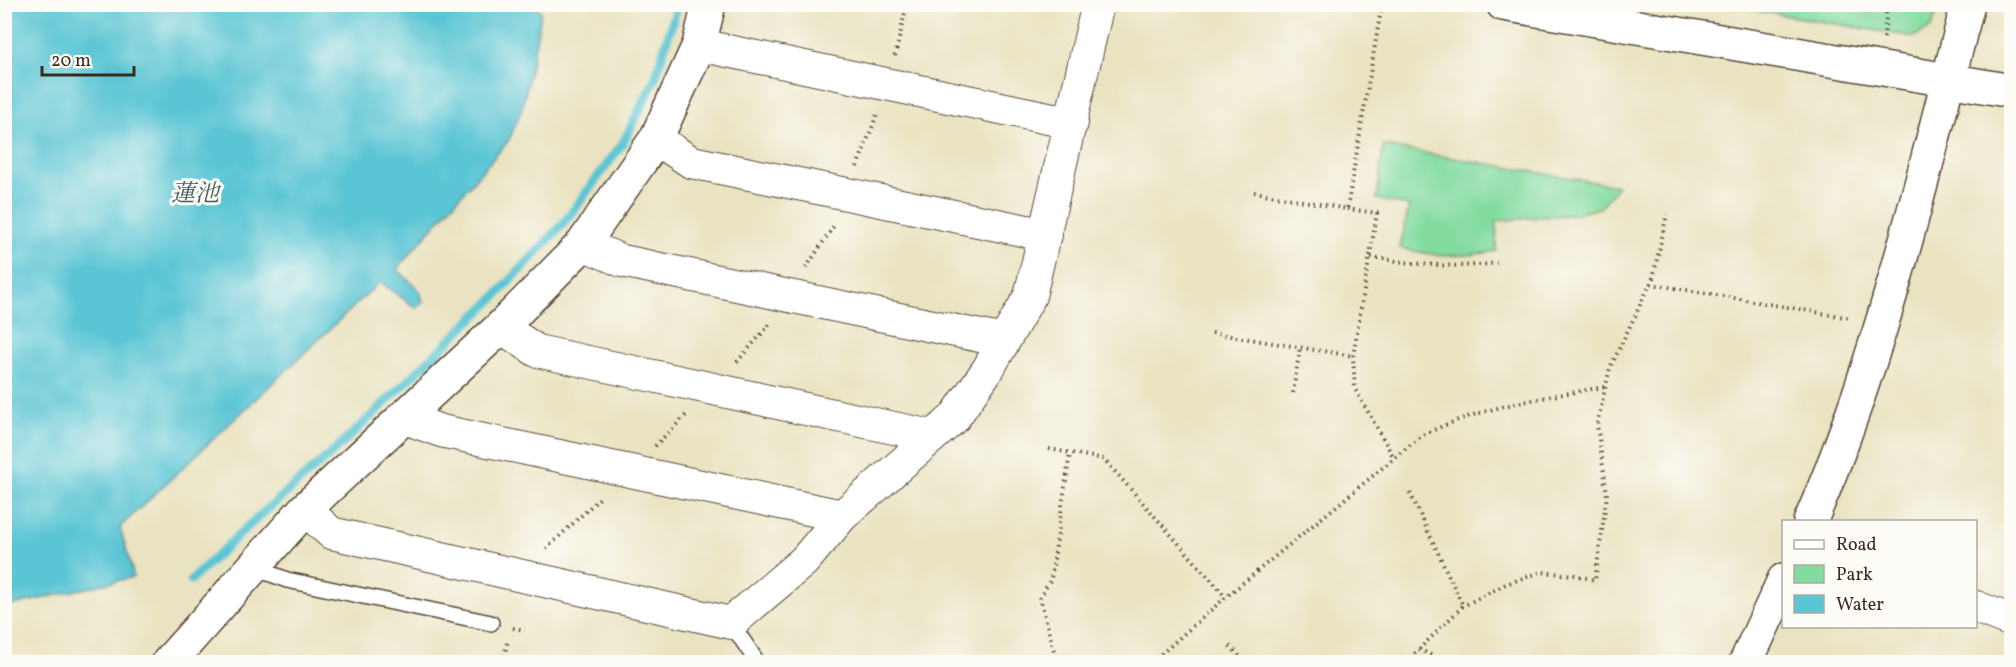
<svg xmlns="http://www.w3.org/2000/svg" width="2016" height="667" viewBox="0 0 2016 667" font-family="Vollkorn,'Noto Serif JP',serif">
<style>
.green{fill:#83dba0;stroke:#5f825f;stroke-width:1.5}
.water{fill:#5ac5d4;stroke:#4a7879;stroke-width:1.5}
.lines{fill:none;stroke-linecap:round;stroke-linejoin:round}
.stream{stroke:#5ac5d4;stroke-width:9}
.service-casing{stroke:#554636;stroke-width:18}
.minor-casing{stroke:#554636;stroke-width:34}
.tertiary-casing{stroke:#554636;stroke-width:36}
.path{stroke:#554636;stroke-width:4;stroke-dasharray:1.5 4.5;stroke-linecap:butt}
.service{stroke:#fff;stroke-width:15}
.minor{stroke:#fff;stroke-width:32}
.tertiary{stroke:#fff;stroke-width:33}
.labels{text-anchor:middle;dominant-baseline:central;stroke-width:6;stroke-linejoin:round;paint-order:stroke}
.water-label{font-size:24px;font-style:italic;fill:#46605e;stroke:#fdfcf7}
</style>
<rect width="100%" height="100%" fill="#fdfcf7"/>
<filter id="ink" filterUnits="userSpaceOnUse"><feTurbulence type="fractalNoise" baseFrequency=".0167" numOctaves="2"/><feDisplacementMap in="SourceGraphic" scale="12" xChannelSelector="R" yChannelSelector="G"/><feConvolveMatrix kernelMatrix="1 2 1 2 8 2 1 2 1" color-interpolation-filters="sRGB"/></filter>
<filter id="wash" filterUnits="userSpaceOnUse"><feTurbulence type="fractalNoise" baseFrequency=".008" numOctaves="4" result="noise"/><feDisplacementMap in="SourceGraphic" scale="24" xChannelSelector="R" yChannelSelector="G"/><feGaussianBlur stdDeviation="1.35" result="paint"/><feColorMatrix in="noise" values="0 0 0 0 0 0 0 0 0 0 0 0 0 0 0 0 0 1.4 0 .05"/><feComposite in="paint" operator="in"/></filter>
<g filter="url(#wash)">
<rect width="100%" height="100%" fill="#eae3c1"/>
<path class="green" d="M1723,5L1939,4V5L1932,27L1914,37Z
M1383,146L1618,186L1600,208L1575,214L1497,221L1496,251C1459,258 1436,257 1400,248L1409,206L1377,199Z"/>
<path class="water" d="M534,4L541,11L540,21L522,109L509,140L397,269L420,291L423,302L416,308L380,282L120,527L134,577L5,607V5Z"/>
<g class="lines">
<path class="stream" d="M191,580L246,528L344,442L494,298L563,224L623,143L655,79L678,4"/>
</g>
</g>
<g filter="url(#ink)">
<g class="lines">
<defs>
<path id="service" d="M253,567L287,580L491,623
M731,623L757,662"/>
<path id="minor" d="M699,45L1072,123
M656,139L691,162L1046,235
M583,244L622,261L1004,341
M501,327L537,351L931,436
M402,417L441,431L842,516
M305,509L331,533L731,623L804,561L842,516L954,418L988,369L1030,296L1098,4
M1976,607L2012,621"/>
<path id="tertiary" d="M1503,4L2012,91
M1810,522C1882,356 1922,178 1968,4
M169,662L305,509L501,327L583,244L656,139L699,45L709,4
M1746,662L1784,580"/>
</defs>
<use href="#service" class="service-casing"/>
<use href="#minor" class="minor-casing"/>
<use href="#tertiary" class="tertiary-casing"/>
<path class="path" d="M1884,38L1887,4
M895,56L907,4
M857,167L878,112
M1254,192L1347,209L1382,4
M1347,209L1377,213L1353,356L1355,389L1393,456
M1371,257C1413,264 1455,269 1497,263
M806,268L835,224
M1651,284L1851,318
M1212,333L1353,356
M737,362L771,323
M1293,393L1300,347
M655,446L686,415
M1049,449L1104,459L1226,597
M1410,493L1463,606
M546,549L602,496
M513,628L525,630
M1230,646L1245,662
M1419,649L1444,662
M503,662L508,639
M1057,662L1040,598L1051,579L1070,453
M1152,662L1226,597L1421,436C1479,407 1541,398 1604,387
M1406,662L1463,606L1506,584L1541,572L1574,575L1595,580L1607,495L1597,424L1610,368L1653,278L1667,214"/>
<use href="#service" class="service"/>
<use href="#minor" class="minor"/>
<use href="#tertiary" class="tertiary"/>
</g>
</g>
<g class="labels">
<g class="water-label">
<text x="195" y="195">蓮池</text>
</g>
</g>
<rect width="2016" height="667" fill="none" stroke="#fdfcf7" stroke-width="24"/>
<rect x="1782" y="520" width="195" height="108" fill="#fdfcf7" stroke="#afa8a0" stroke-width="1.5"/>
<rect x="1794" y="540" width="30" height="9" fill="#ffffff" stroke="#afa8a0" stroke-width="1.5"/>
<text x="1836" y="550" font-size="18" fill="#3b2a1e">Road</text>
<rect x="1794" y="565" width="30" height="18" fill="#83dba0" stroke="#afa8a0" stroke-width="1.5"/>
<text x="1836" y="580" font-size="18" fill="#3b2a1e">Park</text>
<rect x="1794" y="595" width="30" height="18" fill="#5ac5d4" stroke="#afa8a0" stroke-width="1.5"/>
<text x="1836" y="610" font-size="18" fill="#3b2a1e">Water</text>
<path d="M42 66v9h92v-9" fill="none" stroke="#3b2a1e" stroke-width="3"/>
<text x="51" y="66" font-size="18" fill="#3b2a1e" stroke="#fdfcf7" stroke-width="4.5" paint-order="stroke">20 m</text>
</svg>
